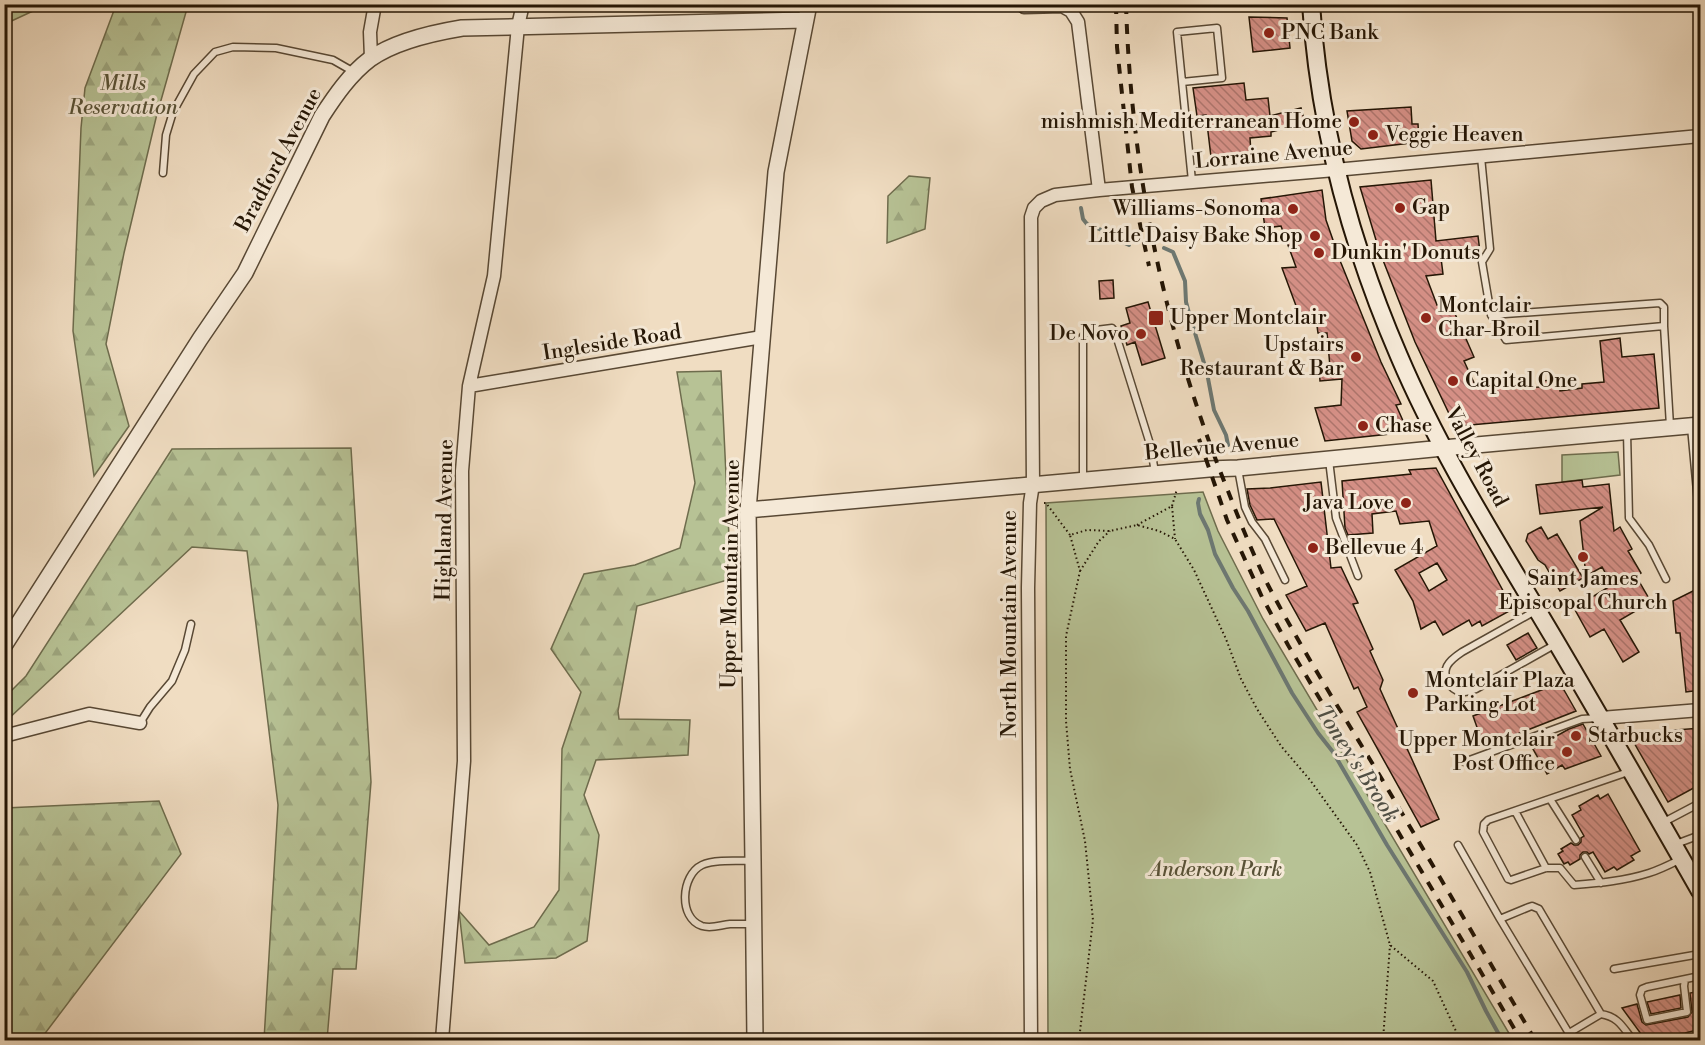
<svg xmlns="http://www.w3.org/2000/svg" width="1705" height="1045" viewBox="0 0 1705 1045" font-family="'Libre Bodoni',serif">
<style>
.forest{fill:url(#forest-firs);stroke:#6e6c4d;stroke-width:1.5}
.park{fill:#b7c295;stroke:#6e6c4d;stroke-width:1.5}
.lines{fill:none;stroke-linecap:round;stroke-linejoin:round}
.stream{stroke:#6d7872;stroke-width:4}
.building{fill:url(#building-back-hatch);stroke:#251605;stroke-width:1.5;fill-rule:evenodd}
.service-casing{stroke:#584834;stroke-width:9}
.minor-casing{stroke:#584834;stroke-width:15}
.tertiary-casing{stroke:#584834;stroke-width:18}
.secondary-casing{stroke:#251605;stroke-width:20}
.path{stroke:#251605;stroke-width:2;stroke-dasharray:1.5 3;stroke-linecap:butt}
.service{stroke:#f5e9d7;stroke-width:6}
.minor{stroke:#f5e9d7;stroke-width:12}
.tertiary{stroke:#f5e9d7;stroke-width:15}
.secondary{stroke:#f5e9d7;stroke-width:16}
.rail{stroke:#251605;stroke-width:4;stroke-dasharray:10 10;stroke-linecap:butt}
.poi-dot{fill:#8f2418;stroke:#f5e9d7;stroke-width:2}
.labels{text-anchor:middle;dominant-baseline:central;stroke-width:6;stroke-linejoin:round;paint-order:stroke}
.poi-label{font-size:21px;fill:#251605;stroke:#f5e9d7;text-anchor:start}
.park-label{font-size:21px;font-style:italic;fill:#585237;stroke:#f5e9d7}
.street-label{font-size:21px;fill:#251605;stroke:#f5e9d7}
.water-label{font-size:22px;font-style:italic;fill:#4f4f45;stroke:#f5e9d7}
</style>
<defs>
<pattern id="forest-firs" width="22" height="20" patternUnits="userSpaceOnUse" patternTransform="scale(1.5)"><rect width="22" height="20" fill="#b7c295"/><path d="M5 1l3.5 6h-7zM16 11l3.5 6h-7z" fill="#9da67f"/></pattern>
<pattern id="building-back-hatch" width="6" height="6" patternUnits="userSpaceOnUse" patternTransform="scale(1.5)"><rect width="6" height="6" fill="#d48f85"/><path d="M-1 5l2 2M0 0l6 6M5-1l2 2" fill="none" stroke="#ac746b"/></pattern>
</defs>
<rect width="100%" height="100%" fill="#f0ddc2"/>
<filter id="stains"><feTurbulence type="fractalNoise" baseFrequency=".00333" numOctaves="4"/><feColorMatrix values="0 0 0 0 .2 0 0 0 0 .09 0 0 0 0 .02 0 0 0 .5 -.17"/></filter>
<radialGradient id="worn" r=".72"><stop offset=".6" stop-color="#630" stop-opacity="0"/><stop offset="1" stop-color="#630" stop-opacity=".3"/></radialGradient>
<path class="forest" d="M5,4H46V5L5,24Z
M116,5H188L156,118L124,253L106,344L129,426L94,476L73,331L81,128L85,88Z
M909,176L930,178L925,229L887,243L888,196Z
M721,371L731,579L637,606L618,711L619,719L690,720L688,755L596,760L584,795L599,835L587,941L556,958L465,963L459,911L489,945L534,927L559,890L562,749L581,692L551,649L584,574L635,565L680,548L695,483L677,372Z
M351,448L371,782L356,969H333L327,1040H264L278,805L247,551L192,547L5,722V697L26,676L172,449Z
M159,801L181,854L43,1036V1040H5V808Z"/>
<path class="park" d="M1618,452L1620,475L1562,482V455Z
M1203,492L1218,531L1263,619L1513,1040H1048L1046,503Z"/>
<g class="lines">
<path class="stream" d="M1081,208L1083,219L1087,224L1104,231L1118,240L1129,245
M1164,248L1173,252L1185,281L1186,302L1189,313L1207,373L1214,410L1226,435L1228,445
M1199,499L1198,503L1200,514L1208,530L1215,554L1233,588L1248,611L1292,693L1318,733L1333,752L1387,845L1467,972L1486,1011L1502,1040"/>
</g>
<path class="building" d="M1249,17L1287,18L1290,48L1253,52Z
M1244,83L1246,100L1268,98L1270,116L1301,108L1305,123L1271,132V136L1250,138L1251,153L1211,157L1206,115L1197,116L1193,88Z
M1411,107L1412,124H1418L1419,142L1361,149L1352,141L1347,111Z
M1431,180L1436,241L1478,236L1480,252L1441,258L1443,274L1426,276L1437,305L1449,300L1456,316L1474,357L1464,361L1476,387L1504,385V389L1539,387V381L1559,380L1560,391L1582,388V384L1604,382L1600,341L1620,338L1622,357L1654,354L1659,408L1459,426L1453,422L1415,342L1379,250L1360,187Z
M1322,190L1326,220L1341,263L1381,362L1401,404L1396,405L1408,432L1325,441L1315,408L1341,405L1342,379L1320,381L1319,367H1330L1327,333H1318L1316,319L1302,322L1282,268L1296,267L1281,226L1265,228L1261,199Z
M1113,280L1114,298L1100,299L1099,281Z
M1148,302L1165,358L1142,365L1135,342L1127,345L1121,326L1130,323L1126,308Z
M1436,468L1513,609L1482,626L1480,621L1472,626L1469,620L1443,635L1435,621L1421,629L1413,601L1395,570L1437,546L1429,521L1400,524L1396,511L1372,514L1373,533L1348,535L1345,528L1342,481L1411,474L1409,470ZM1437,563L1447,580L1429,591L1419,573Z
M1582,480L1583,487L1609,484L1614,531L1620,527L1632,549L1628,551L1641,573L1636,576L1651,602L1620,620L1639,652L1623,662L1604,629L1590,637L1574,608L1612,585L1602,567L1586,576L1580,521L1603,507L1540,514L1536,485Z
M1321,482L1331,568L1341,567L1358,603L1353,604L1373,649L1370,651L1383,680L1380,689L1439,819L1421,827L1357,712L1367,707L1358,687L1354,689L1325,623L1306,631L1286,595L1307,586L1274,519L1257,520L1250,505L1247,489L1270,488Z
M1541,527L1548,539L1557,534L1583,578L1560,591L1545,565L1538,560L1526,541L1528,534Z
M1701,587V690L1686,692L1680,633H1676L1673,601Z
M1528,633L1537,648L1516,660L1507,645Z
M1560,683L1576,711L1484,747L1473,716Z
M1583,724L1601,756L1565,769L1562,765L1547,774L1533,749L1569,729Z
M1701,728V784L1668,802L1633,741L1637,733Z
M1608,794L1640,851L1631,856L1634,860L1617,870L1614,867L1605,872L1593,852L1589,854L1587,852H1583L1580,855V859L1570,865L1568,862L1564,864L1558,854L1563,851L1561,849L1571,843L1574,845H1578L1581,842V838L1584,836L1572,815L1581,810L1579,806L1598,795L1600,799Z
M1701,991V1029L1685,1033L1644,1038L1622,1008L1637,1004L1642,1022L1646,1025L1688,1017L1692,1012L1690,993Z
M1680,995L1681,1008L1651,1014L1647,1002Z"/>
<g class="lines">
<defs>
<path id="service" d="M1182,82L1222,78L1217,28L1177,32L1192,181
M1481,157L1490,249L1482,262L1491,315L1506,340L1664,326L1670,426
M163,173L166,135L173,112L194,74L215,52L233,47L276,48L333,60L354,72
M1491,315L1660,303L1664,307V326
M1691,427L1700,524
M1627,432L1629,518L1649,545L1666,579
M1329,460L1336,518L1358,576
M1238,469L1245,507L1252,522L1265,539L1285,580
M1083,480V336L1088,331L1112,328L1115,332L1150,444L1155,472
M1537,610L1462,652C1456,656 1450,660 1447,666C1442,676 1450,690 1461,692C1466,693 1471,690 1476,689L1556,644
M140,723L150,707L172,681L185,650L191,624
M1464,762L1582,719L1598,718
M1631,771L1488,820L1484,824L1483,832L1508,879L1511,880L1546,868H1560L1574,885C1599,883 1624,881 1649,873C1659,870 1669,865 1679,860
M1550,799L1576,840
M1515,811L1546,868
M1662,823L1700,803
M1676,844L1700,835
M1458,845L1500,919L1573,1040
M1585,857L1601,883
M1500,919L1529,907L1532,906L1539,909L1601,1014C1619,1017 1623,1028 1633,1040
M753,924C745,924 737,924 730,924C720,925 712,929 702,926C678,918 681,875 702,865C714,859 739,861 753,861
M1614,969L1700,954
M1685,979L1684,986L1687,1012L1647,1020L1640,995L1642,989L1647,987L1700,976
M1569,1033L1601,1014"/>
<path id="minor" d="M1021,4L1024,7L1062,6L1071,11L1078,22L1099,190
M371,58L370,32L375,4
M469,386L762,337
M1601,718L1700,710
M4,736L89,714L140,723
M442,1040L464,761L462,471L469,386L494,276L518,26L523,4
M1031,1040L1028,588L1030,503L1033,484L1031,217L1034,208L1041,201L1055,195L1099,190L1335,170L1700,136"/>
<path id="tertiary" d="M748,510L1209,469L1238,468L1443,448L1700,425
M4,646L200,339L245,273L322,116C335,96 350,74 370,59C395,41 432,33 462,28L805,20
M755,1040L753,861L748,510L776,172L809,4"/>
<path id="secondary" d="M1311,4C1319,126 1351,245 1399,356C1441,455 1500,547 1555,640C1604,723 1652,807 1700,891"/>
</defs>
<use href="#service" class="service-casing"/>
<use href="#minor" class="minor-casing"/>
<use href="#tertiary" class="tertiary-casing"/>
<use href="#secondary" class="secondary-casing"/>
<path class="path" d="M1044,503H1046L1070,535
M1172,506L1177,489
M1137,525L1172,506L1175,539
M1080,571L1099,541L1110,531
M1070,1040L1079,1036
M1079,1040L1093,920L1085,841L1070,769L1066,721V636L1080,571L1070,535L1087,530L1110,531L1137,525L1159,531L1175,539L1194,570L1226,639L1241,679L1257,709L1281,746L1310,780L1357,845L1370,872L1390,945L1433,981L1460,1040
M1383,1040L1390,945"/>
<use href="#service" class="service"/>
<use href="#minor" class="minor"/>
<use href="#tertiary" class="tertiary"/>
<use href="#secondary" class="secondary"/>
<path class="rail" d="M1116,4L1117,47L1132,187L1149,266
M1126,4C1131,172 1165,335 1228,491C1240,522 1253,554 1268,585C1302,650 1342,713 1380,776C1432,864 1484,952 1535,1040
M1199,439L1227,520L1262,597L1288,645L1521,1040"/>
</g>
<g class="poi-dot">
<circle cx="1269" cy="33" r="6"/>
<circle cx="1354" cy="122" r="6"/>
<circle cx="1373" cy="135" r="6"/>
<circle cx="1400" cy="208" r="6"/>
<circle cx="1293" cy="209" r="6"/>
<circle cx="1315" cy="236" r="6"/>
<circle cx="1319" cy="253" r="6"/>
<rect x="1148" y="310" width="16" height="16" rx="3"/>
<circle cx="1426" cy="318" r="6"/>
<circle cx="1141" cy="334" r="6"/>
<circle cx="1356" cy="357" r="6"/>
<circle cx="1453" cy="381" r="6"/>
<circle cx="1363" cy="426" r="6"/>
<circle cx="1406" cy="503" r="6"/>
<circle cx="1313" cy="548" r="6"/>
<circle cx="1583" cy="557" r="6"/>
<circle cx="1413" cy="693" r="6"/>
<circle cx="1576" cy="736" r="6"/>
<circle cx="1567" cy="752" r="6"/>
</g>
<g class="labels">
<g class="poi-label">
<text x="1281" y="33">PNC Bank</text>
<text x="1342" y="122" text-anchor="end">mishmish Mediterranean Home</text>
<text x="1385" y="135">Veggie Heaven</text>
<text x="1412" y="208">Gap</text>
<text x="1281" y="209" text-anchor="end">Williams-Sonoma</text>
<text x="1303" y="236" text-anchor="end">Little Daisy Bake Shop</text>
<text x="1331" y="253">Dunkin' Donuts</text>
<text x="1438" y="306">Montclair<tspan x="1438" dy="24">Char-Broil</tspan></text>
<text x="1170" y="318">Upper Montclair</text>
<text x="1129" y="334" text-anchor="end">De Novo</text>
<text x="1344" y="345" text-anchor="end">Upstairs<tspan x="1344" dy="24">Restaurant &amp; Bar</tspan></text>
<text x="1465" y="381">Capital One</text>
<text x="1375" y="426">Chase</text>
<text x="1394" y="503" text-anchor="end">Java Love</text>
<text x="1325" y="548">Bellevue 4</text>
<text x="1583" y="579" text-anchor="middle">Saint James<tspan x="1583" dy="24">Episcopal Church</tspan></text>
<text x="1425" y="681">Montclair Plaza<tspan x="1425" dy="24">Parking Lot</tspan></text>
<text x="1588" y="736">Starbucks</text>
<text x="1555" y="740" text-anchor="end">Upper Montclair<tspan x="1555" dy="24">Post Office</tspan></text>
</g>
<g class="park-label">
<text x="123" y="84">Mills<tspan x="123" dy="24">Reservation</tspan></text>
<text x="1216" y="870">Anderson Park</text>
</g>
<g class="street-label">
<text transform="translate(1274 155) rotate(-5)">Lorraine Avenue</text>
<text transform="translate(279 160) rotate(-62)">Bradford Avenue</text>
<text transform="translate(612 343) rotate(-9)">Ingleside Road</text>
<text transform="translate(1222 447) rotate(-5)">Bellevue Avenue</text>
<text transform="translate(1476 457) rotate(62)">Valley Road</text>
<text transform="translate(445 520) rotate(-89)">Highland Avenue</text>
<text transform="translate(731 574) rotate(-89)">Upper Mountain Avenue</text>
<text transform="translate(1010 624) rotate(-90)">North Mountain Avenue</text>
</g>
<g class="water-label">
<text transform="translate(1357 764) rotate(57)">Toney's Brook</text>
</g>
</g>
<rect width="1705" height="1045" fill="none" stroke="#f0ddc2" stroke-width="24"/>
<rect x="6" y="6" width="1693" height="1033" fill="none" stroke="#251605" stroke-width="3"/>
<rect x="12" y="12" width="1681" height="1021" fill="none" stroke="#251605" stroke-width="1.5"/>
<rect width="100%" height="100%" filter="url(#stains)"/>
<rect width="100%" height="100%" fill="url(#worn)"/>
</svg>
